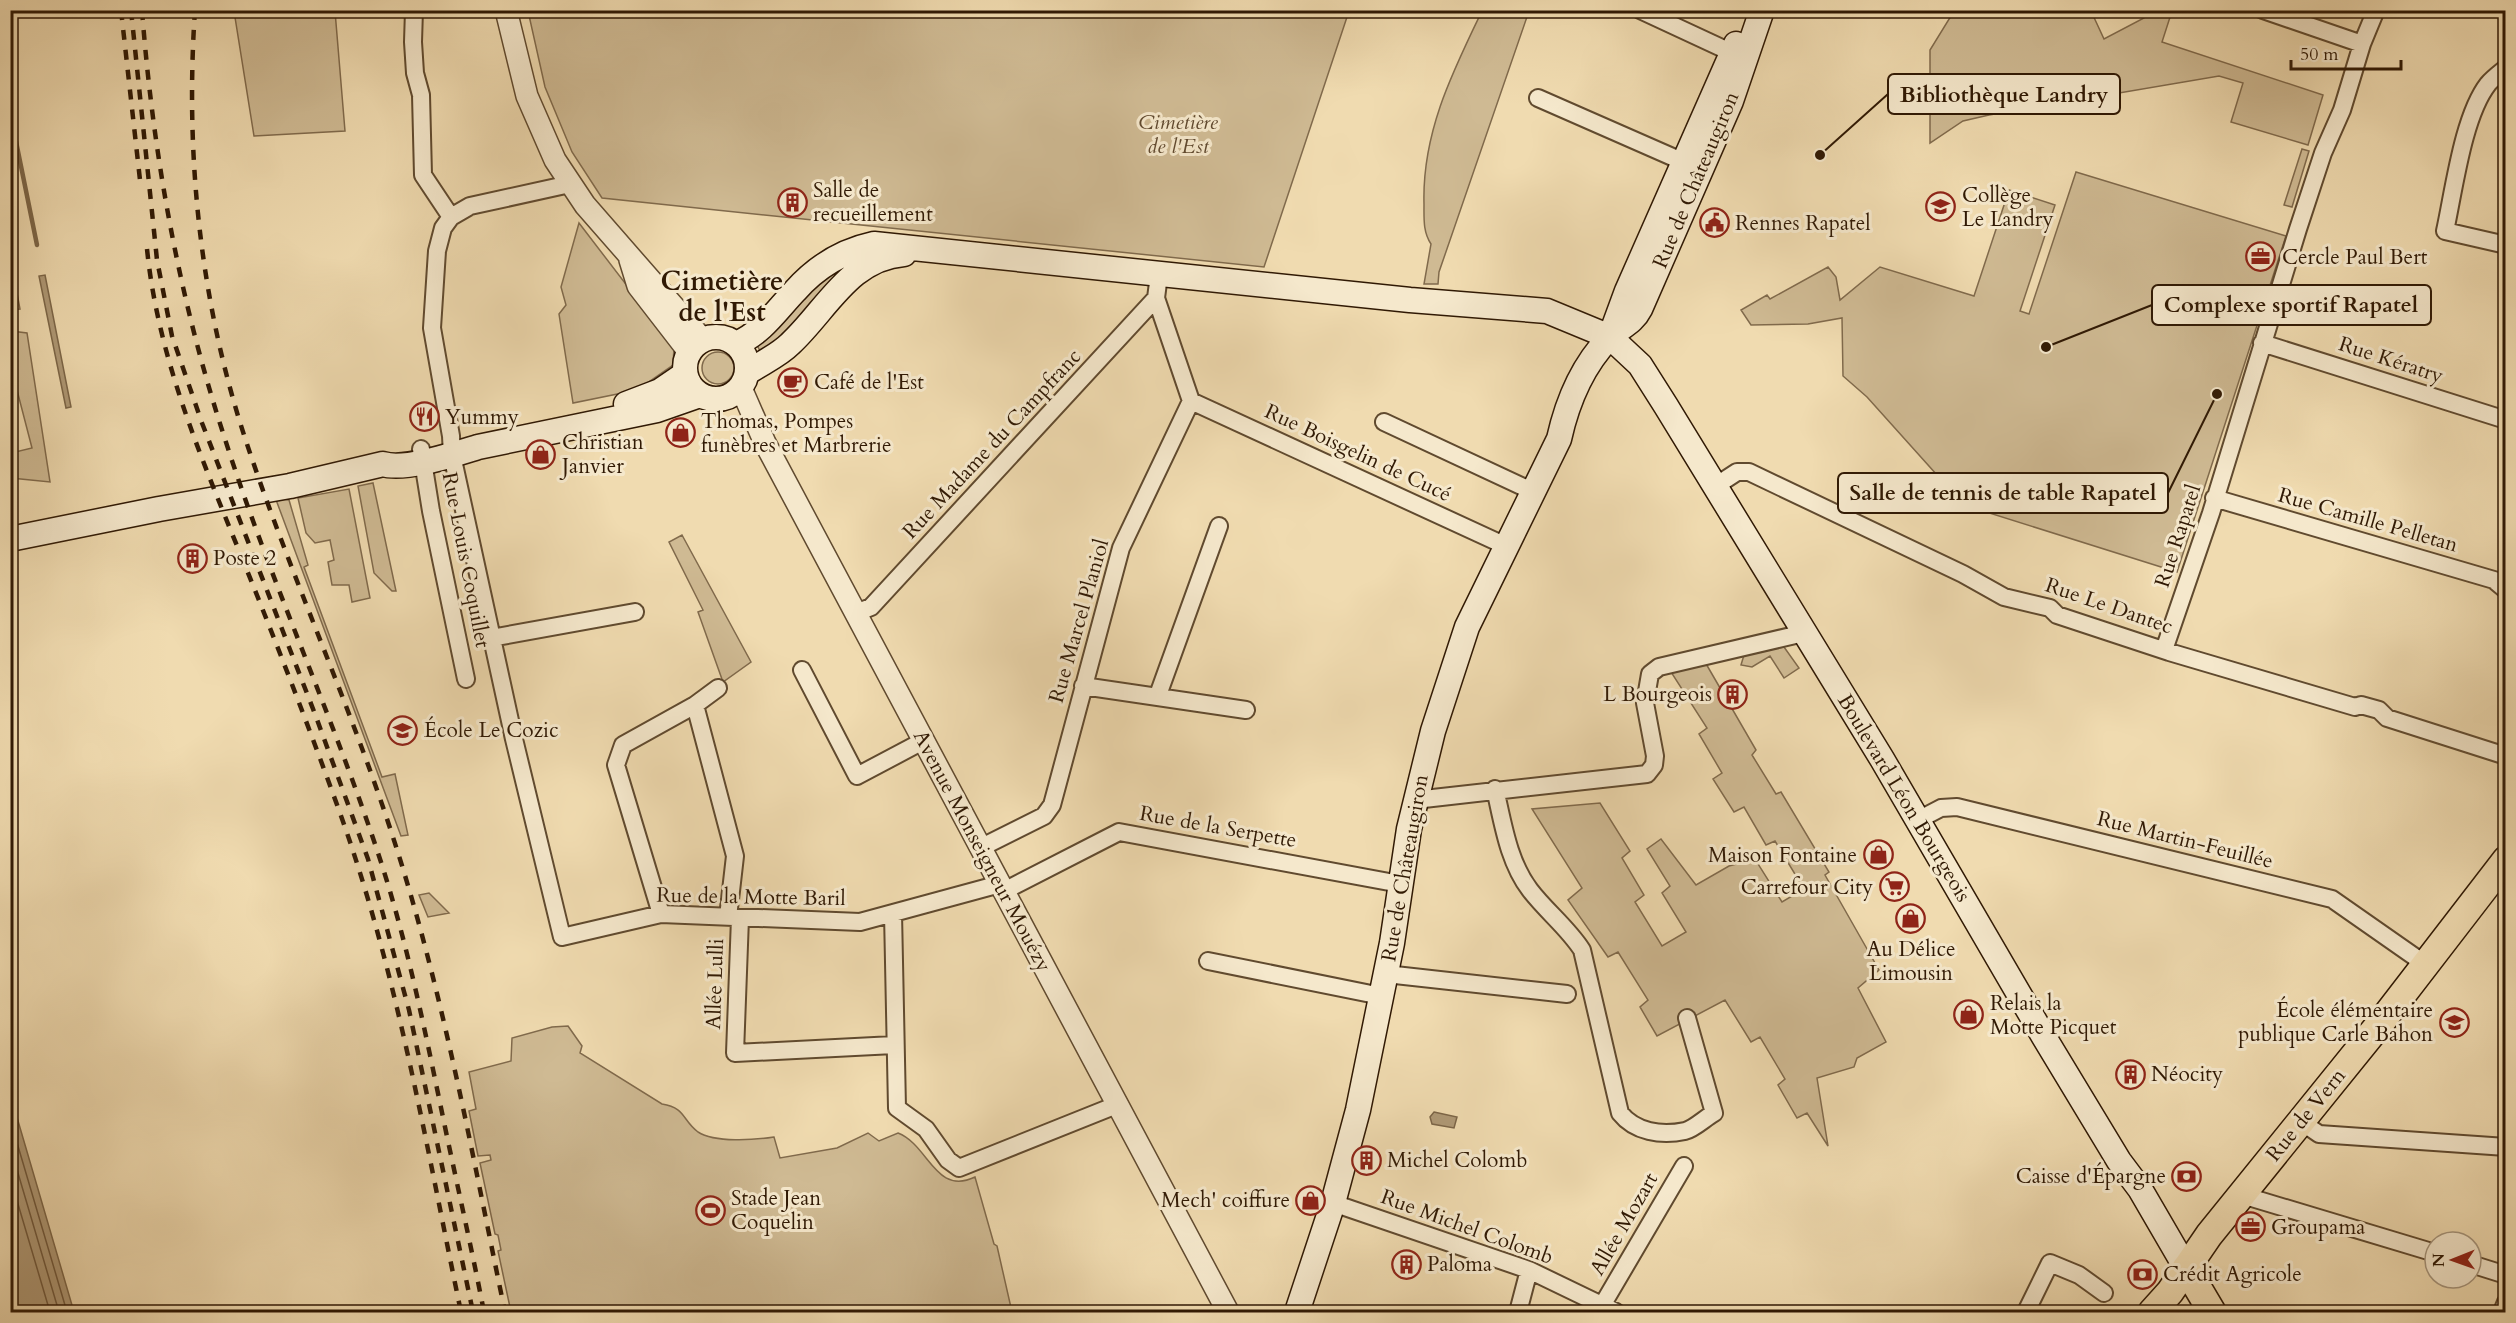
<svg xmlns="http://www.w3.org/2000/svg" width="2516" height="1323" viewBox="0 0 2516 1323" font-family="Cardo,serif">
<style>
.green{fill:#cfba93;stroke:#806a4c;stroke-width:1.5}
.water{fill:#af9976;stroke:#7c6648;stroke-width:1.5}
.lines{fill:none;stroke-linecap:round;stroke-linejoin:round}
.shore{stroke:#70593d;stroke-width:1.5}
.stream{stroke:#7c6648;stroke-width:4.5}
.minor-casing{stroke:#604a2f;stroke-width:20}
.tertiary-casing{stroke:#604a2f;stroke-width:24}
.secondary-casing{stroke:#301904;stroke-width:27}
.primary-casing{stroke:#301904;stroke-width:30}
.minor{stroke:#f5e8cc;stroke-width:16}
.tertiary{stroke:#f5e8cc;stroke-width:21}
.secondary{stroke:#f5e8cc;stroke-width:24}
.primary{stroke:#f0dbb0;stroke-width:27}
.rail{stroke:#301904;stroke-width:4.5;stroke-dasharray:10 10;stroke-linecap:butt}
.labels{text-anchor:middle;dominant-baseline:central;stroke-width:6;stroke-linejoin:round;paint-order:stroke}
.park-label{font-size:21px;font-style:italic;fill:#60492f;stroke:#f5e8cc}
.street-label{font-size:21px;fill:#301904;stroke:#f5e8cc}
.poi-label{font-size:21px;fill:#301904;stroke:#f5e8cc;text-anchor:start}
.district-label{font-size:27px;font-weight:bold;fill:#301904;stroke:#f5e8cc}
.leader{fill:none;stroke:#301904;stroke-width:2}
.callout-dot{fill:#301904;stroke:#f5e8cc;stroke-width:2}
.callout{fill:#f5e8cc;stroke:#301904;stroke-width:2}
.callout-label{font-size:22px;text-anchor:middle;font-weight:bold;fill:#301904}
</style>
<rect width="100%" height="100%" fill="#f0dbb0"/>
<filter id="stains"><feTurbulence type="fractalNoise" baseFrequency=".00333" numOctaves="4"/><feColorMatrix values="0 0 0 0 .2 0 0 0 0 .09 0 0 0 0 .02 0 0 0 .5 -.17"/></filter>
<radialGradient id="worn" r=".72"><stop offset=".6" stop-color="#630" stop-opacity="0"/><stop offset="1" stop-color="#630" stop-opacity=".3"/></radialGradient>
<path class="green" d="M234,11H335L345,131L254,136Z
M528,11V10L1349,11L1264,267L602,198L572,152L545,87Z
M1482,11H1529L1439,272L1438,284H1424L1431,244C1423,232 1424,219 1424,204C1422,133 1452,73 1482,11Z
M1954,11H2091L2104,39L2144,18L2146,11H2172L2162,42L2323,95L2308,145L2231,122L2243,83L2219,76L1989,115L1963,121L1930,143V50Z
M2302,149L2309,151L2292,207L2284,205Z
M2076,172L2286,236L2177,572L1964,505L1867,397L1843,376L1842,318L1808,324L1751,325L1741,310L1767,295L1770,299L1828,267L1836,277L1840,300L1880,267L1974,296L2009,190L2055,205L2020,311L2029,314Z
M579,223L674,347L673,365L637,390L573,403L559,314L566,305L561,287Z
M857,254L763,357L756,343L809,289Z
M10,256L20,309L11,310H10Z
M11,331L27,333L50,482L11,478V453L32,448L11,367Z
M702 368a16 16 0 1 1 32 0a16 16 0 1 1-32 0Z
M373,483L396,591H392L374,573L358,486Z
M349,489L370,598L352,602L349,585H332L328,562L334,560L330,540L315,543L306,533L298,498Z
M275,497L289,500L308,565L304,567L382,777L395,774L408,835L401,836Z
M682,535L751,662L723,682L698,612L703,610L669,542Z
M1784,647L1799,668L1784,678L1770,656L1752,667L1741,665L1744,655Z
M1705,662L1756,750L1752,755L1776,794L1781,792L1829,872L1825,875L1879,970L1858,988L1886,1042L1857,1058L1854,1067L1817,1078L1828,1146L1807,1113L1797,1118L1778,1085L1785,1079L1760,1037L1751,1042L1725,1000L1657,1036L1640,1007L1648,1000L1618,952L1608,957L1568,900L1582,888L1532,809L1600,803L1630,851L1622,858L1644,895L1635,902L1662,946L1686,932L1662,893L1670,886L1647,849L1661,839L1696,885L1729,866L1755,859L1782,902L1804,889L1775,841L1766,845L1744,807L1734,812L1713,779L1722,773L1699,734L1707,728L1671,672Z
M429,893L449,913L428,917L419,895Z
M568,1026L582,1046L580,1053L662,1104C686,1108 682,1120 698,1132C715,1143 755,1140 774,1137L780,1158L837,1148L868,1133L879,1141L898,1133C929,1145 935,1196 975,1177L994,1244L997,1246L1012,1312H511L498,1251L501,1250L498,1235L495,1234L480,1163L491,1160L490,1155L478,1156L469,1111L476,1109L469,1072L511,1061L512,1038L552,1027Z"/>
<path class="water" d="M45,275L71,407L66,408L39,276Z
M11,1097L74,1312H11Z
M1434,1112L1457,1117L1454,1128L1432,1124L1430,1117Z"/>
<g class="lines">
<path class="shore" d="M10,1119L67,1312
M10,1146L59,1312
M10,1177L50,1312"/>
<path class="stream" d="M10,112L37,245"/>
<defs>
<path id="minor" d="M414,10L413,42L415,73L421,95L423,175L451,217
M1640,10L1739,56
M2263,10L2362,44
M2506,68C2500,73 2493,78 2488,84C2463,116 2454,190 2445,231L2506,245
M1538,98L1693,166
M570,184L470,206L451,217L443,228L437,251L432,328L451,436L452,455L514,739L562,937L661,914L860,922L1000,884
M2262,343L2506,420
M1191,401L1506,546
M1384,422L1534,492
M421,449L431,511L466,679
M1714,487L1737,472H1749L1963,574L2004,597L2050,608L2057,615L2169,652L2355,707L2361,705L2379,710L2387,718L2506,756
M2214,498L2494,580L2506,590
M856,613L871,607L1156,298
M491,638L635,612
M2164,650L2211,513L2298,229L2323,153L2342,110L2362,44L2376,10
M802,670L857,776L923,741
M1083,686L1246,710
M1158,695L1219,526
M695,705L735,856L728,917
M1495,789C1503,823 1508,861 1530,890C1546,911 1568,928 1582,950L1620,1113C1635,1132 1661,1136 1685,1131C1694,1129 1705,1118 1714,1113L1687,1018
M1415,800L1647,774L1654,765L1655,756L1645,703L1650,674L1659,667L1804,633
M1918,820L1941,808L1957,807L2332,899L2425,964
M980,848L1044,816L1052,805L1121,548L1191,401L1156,298L1159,275
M1004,891L1119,832L1400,884
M893,913L897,1108L926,1129L948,1160L959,1168L1119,1104
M661,914L616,765L623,745L695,705L718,688
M740,918L735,1053L894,1045
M1208,961L1381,996
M1386,974L1567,994
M2300,1121L2319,1134L2506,1147
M2242,1195L2435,1253
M1333,1203L1529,1270L1616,1312
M2471,1264L2506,1275
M1603,1304L1684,1166
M1518,1312L1529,1270
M2026,1312L2050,1263L2079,1275L2104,1293
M2502,1312L2506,1302"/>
<path id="tertiary" d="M506,10L527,96L555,160L585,205L703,340
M630,260L638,286L689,352
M741,388L765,443L1228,1312"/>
<path id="secondary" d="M685 368a31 31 0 1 1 62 0a31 31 0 1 1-62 0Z
M1609,340L1627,291L1736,44
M736,344C762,333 776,311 795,291C817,266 842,251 874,244L1410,300L1547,311L1610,337L1640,365L1666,406L1882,759L2044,1037L2119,1161L2140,1189L2186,1268
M747,373C761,363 778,356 790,344C826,311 849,258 904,254
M626,404L660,391L685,374
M10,539L159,509L290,486L383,464C405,471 455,454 478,447L657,410L700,395
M1297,1312L1333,1203L1358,1110L1392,943L1409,829L1433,731L1467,627L1559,439C1567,403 1583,365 1609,338C1620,327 1633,323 1640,309L1731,101L1762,10"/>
<path id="primary" d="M2186,1268L2212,1312
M2152,1312L2170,1292L2209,1235L2382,1021L2506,860"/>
</defs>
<use href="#minor" class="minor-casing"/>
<use href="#tertiary" class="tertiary-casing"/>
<use href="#secondary" class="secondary-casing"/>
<use href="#primary" class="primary-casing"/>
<use href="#minor" class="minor"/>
<use href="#tertiary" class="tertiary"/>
<use href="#secondary" class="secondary"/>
<use href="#primary" class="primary"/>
<path class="rail" d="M121,10L140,180
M131,10L157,260L172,336L202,423L315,714L368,859L409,1010L473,1312
M142,10C153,155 179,298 224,436C269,578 332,714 379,856C408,944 426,1036 445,1127C458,1189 472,1250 484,1312
M195,10C185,154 200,301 245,438C288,569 346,695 389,825C442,984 471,1149 505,1312
M147,249C158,358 201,457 242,558C276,642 309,727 340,813C398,975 426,1145 461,1312"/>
</g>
<defs>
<symbol id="building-ring" viewBox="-11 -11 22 22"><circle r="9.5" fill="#f5e8cc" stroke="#8f2418" stroke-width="1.5"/><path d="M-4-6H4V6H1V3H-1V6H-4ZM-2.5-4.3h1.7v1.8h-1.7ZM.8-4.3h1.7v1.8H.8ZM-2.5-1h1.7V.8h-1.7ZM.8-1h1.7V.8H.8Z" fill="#8f2418"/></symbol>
<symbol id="school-ring" viewBox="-11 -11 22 22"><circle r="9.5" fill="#f5e8cc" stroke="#8f2418" stroke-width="1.5"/><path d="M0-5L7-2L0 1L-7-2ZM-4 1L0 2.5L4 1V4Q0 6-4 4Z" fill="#8f2418"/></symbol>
<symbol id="civic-ring" viewBox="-11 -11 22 22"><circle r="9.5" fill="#f5e8cc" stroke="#8f2418" stroke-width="1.5"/><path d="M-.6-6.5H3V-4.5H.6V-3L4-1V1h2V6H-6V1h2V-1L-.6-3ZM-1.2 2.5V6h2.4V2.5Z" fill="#8f2418"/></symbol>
<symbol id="office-ring" viewBox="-11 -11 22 22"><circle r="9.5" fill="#f5e8cc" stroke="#8f2418" stroke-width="1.5"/><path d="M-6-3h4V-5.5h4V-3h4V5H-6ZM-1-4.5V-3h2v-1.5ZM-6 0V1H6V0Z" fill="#8f2418"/></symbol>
<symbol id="cafe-ring" viewBox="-11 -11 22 22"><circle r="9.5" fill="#f5e8cc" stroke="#8f2418" stroke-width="1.5"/><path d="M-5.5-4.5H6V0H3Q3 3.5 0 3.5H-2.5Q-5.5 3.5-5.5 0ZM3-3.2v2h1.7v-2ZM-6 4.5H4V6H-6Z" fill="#8f2418"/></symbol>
<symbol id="restaurant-ring" viewBox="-11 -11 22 22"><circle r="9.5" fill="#f5e8cc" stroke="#8f2418" stroke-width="1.5"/><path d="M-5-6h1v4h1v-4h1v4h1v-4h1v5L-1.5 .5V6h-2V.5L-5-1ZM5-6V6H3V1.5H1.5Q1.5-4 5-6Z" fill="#8f2418"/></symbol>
<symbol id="shop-ring" viewBox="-11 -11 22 22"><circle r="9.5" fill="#f5e8cc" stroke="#8f2418" stroke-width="1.5"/><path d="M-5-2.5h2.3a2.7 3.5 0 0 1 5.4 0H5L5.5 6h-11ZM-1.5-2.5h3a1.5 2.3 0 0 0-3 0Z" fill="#8f2418"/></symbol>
<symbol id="university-ring" viewBox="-11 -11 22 22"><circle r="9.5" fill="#f5e8cc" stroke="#8f2418" stroke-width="1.5"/><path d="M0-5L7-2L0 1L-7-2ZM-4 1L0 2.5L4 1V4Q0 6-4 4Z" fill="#8f2418"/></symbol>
<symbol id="supermarket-ring" viewBox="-11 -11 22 22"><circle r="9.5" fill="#f5e8cc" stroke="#8f2418" stroke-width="1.5"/><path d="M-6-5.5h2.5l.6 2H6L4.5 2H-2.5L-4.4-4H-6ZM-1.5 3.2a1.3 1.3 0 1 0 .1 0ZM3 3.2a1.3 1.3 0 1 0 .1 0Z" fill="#8f2418"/></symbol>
<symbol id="bank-ring" viewBox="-11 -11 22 22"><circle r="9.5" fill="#f5e8cc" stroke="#8f2418" stroke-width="1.5"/><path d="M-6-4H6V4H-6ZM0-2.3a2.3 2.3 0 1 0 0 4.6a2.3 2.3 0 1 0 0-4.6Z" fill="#8f2418"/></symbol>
<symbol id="stadium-ring" viewBox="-11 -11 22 22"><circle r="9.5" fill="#f5e8cc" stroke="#8f2418" stroke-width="1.5"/><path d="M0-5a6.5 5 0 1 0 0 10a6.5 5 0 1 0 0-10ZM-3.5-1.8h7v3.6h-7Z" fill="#8f2418"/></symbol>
</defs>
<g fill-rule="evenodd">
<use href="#building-ring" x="776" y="186" width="33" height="33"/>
<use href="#school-ring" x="1924" y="190" width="33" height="33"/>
<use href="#civic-ring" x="1698" y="206" width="33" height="33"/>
<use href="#office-ring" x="2244" y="240" width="33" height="33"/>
<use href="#cafe-ring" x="776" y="366" width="33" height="33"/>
<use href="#restaurant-ring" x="408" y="400" width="33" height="33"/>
<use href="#shop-ring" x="664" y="416" width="33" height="33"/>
<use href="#shop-ring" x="524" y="438" width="33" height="33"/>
<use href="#building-ring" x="176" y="542" width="33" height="33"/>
<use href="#building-ring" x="1716" y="678" width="33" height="33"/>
<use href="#university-ring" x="386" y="714" width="33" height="33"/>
<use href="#shop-ring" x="1862" y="838" width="33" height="33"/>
<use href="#supermarket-ring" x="1878" y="870" width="33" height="33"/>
<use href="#shop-ring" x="1894" y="902" width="33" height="33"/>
<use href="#shop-ring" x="1952" y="998" width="33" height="33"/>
<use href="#school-ring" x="2438" y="1006" width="33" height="33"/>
<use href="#building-ring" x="2114" y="1058" width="33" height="33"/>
<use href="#building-ring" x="1350" y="1144" width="33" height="33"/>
<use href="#bank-ring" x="2170" y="1160" width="33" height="33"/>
<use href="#shop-ring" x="1294" y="1184" width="33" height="33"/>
<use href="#stadium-ring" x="694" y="1194" width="33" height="33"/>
<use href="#office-ring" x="2234" y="1210" width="33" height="33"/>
<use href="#building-ring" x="1390" y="1248" width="33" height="33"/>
<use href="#bank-ring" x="2126" y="1258" width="33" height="33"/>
</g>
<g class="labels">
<g class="park-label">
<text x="1178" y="122">Cimetière<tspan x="1178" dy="24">de l'Est</tspan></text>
</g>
<g class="street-label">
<text transform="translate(1696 180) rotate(-67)">Rue de Châteaugiron</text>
<text transform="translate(2391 360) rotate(18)">Rue Kératry</text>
<text transform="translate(992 444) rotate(-47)">Rue Madame du Campfranc</text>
<text transform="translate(1358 453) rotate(25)">Rue Boisgelin de Cucé</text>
<text transform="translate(2368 520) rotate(16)">Rue Camille Pelletan</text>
<text transform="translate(2178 536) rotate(-72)">Rue Rapatel</text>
<text transform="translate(466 560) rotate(79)">Rue Louis Coquillet</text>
<text transform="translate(2109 606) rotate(19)">Rue Le Dantec</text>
<text transform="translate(1079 621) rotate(-74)">Rue Marcel Planiol</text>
<text transform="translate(1904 798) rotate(59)">Boulevard Léon Bourgeois</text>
<text transform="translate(1218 827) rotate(10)">Rue de la Serpette</text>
<text transform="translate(2185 840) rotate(14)">Rue Martin-Feuillée</text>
<text transform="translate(982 851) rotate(62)">Avenue Monseigneur Mouézy</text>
<text transform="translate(1405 868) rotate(-80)">Rue de Châteaugiron</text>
<text transform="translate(751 897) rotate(1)">Rue de la Motte Baril</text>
<text transform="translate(715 984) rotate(-88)">Allée Lulli</text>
<text transform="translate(2306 1115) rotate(-51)">Rue de Vern</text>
<text transform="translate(1624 1224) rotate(-60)">Allée Mozart</text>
<text transform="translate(1467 1227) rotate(20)">Rue Michel Colomb</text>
</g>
<g class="poi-label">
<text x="813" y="190">Salle de<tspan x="813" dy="24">recueillement</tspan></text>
<text x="1962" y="195">Collège<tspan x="1962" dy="24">Le Landry</tspan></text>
<text x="1735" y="223">Rennes Rapatel</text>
<text x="2282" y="257">Cercle Paul Bert</text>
<text x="814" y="382">Café de l'Est</text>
<text x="445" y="417">Yummy</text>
<text x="701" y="421">Thomas, Pompes<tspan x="701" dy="24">funèbres et Marbrerie</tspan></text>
<text x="562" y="442">Christian<tspan x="562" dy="24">Janvier</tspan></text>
<text x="213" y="558">Poste 2</text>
<text x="1712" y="694" text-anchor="end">L Bourgeois</text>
<text x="424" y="730">École Le Cozic</text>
<text x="1857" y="855" text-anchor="end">Maison Fontaine</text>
<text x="1873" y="887" text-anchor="end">Carrefour City</text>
<text x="1911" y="949" text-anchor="middle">Au Délice<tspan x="1911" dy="24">Limousin</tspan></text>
<text x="1990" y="1003">Relais la<tspan x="1990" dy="24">Motte Picquet</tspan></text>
<text x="2433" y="1010" text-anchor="end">École élémentaire<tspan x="2433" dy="24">publique Carle Bahon</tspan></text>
<text x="2151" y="1074">Néocity</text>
<text x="1387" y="1160">Michel Colomb</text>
<text x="2166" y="1176" text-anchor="end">Caisse d'Épargne</text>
<text x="731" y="1198">Stade Jean<tspan x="731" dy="24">Coquelin</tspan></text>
<text x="1290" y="1200" text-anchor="end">Mech' coiffure</text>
<text x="2271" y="1227">Groupama</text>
<text x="1427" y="1264">Paloma</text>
<text x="2163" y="1274">Crédit Agricole</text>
</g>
<g class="district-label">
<text x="722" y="281">Cimetière<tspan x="722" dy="31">de l'Est</tspan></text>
</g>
</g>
<path class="leader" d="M1820 155L1888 94M2046 347L2152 305M2217 394L2168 493"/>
<g class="callout-dot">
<circle cx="1820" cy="155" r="6"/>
<circle cx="2046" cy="347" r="6"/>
<circle cx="2217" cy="394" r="6"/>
</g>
<g class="callout">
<rect x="1888" y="74" width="232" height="40" rx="6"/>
<rect x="2152" y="285" width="279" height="40" rx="6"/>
<rect x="1838" y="473" width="330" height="40" rx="6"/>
</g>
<g class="callout-label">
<text x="2004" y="102">Bibliothèque Landry</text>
<text x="2291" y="312">Complexe sportif Rapatel</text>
<text x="2003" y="500">Salle de tennis de table Rapatel</text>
</g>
<rect width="2516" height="1323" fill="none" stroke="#f0dbb0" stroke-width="36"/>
<rect x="12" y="12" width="2492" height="1299" fill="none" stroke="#301904" stroke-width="3"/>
<rect x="18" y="18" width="2480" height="1287" fill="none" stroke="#301904" stroke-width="1.5"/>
<g transform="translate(2453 1260) rotate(269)"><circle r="28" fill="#f5e8cc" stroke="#a6957c" stroke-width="1.5"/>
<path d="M0-4.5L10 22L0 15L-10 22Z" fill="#8f2418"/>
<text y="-9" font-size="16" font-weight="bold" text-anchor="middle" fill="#301904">N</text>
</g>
<path d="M2291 60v9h110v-9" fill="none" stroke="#301904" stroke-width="3"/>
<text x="2300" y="60" font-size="18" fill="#301904" stroke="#f5e8cc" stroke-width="4.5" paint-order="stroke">50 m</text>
<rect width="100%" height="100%" filter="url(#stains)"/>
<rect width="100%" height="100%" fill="url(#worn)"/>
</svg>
